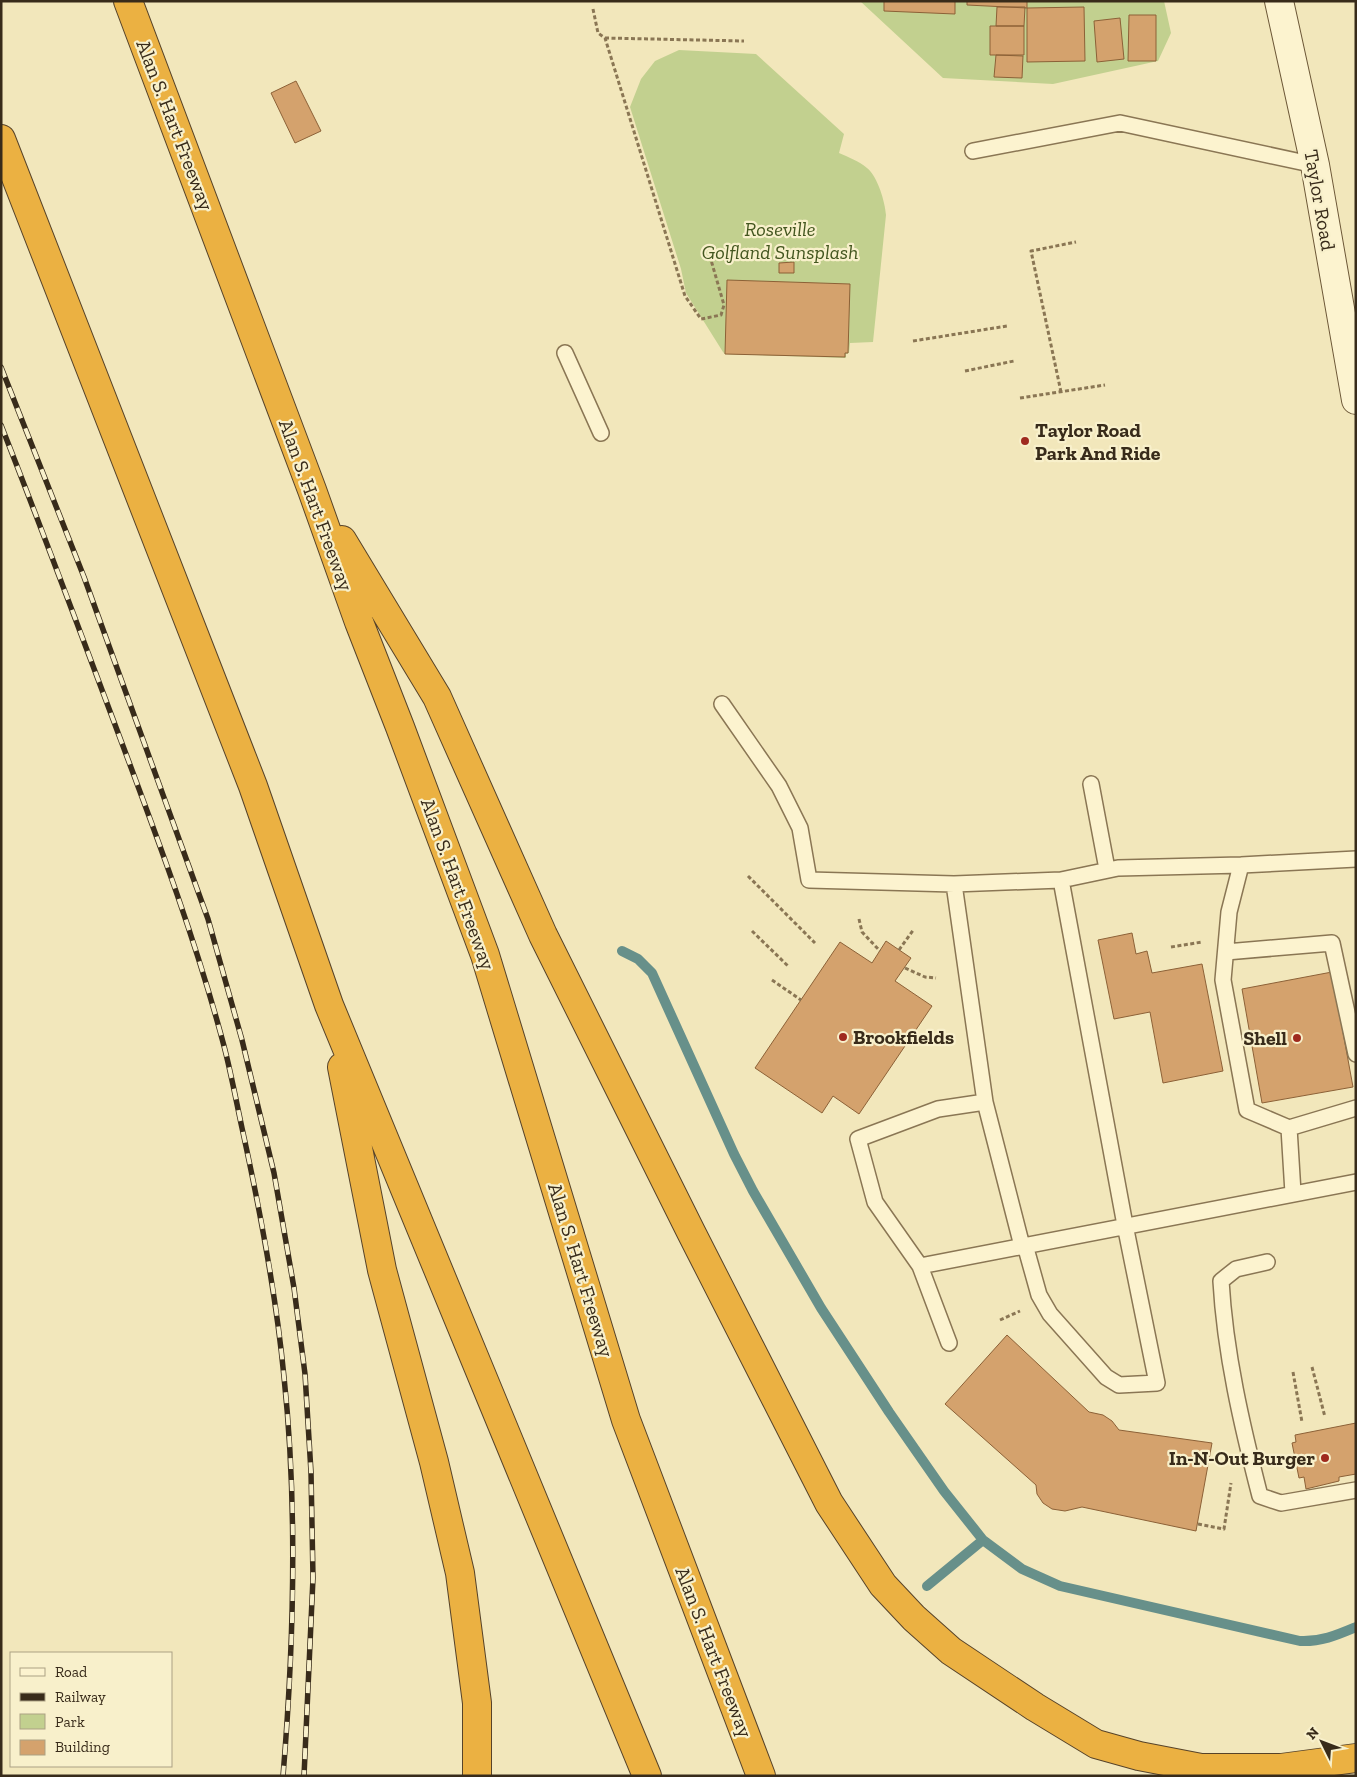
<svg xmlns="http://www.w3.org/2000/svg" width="1357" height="1777" viewBox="0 0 1357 1777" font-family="'Zilla Slab',serif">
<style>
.green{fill:#c2d08f}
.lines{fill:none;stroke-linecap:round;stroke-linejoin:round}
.stream{stroke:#67908a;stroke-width:10}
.building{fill:#d4a26d;stroke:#8c6137}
.lane-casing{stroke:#8a7654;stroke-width:18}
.secondary-casing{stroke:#6c5737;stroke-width:30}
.highway-casing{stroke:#574329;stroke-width:30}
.path{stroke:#8a7654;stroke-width:3;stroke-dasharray:4 2.5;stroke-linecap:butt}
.lane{stroke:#fcf3cf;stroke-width:15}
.secondary{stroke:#fcf3cf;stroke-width:28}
.highway{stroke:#ebb142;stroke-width:28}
.rail-casing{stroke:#382b1a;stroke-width:5.5}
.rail{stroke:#f8f0cb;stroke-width:4;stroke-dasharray:11;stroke-linecap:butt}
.poi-dot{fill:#9f2a1e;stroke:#f8f0cb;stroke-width:2}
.labels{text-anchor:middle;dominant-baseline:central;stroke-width:4.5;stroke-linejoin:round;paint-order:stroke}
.street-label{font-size:20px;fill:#382b1a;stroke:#f8f0cb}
.park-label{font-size:20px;font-style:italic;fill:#43561f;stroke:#f8f0cb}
.poi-label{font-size:20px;font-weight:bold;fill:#382b1a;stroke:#f8f0cb;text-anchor:start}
</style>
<rect width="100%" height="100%" fill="#f2e7bb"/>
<path class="green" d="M860,1H1164L1171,33L1158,61L1053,84L943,78Z
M679,50L756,54L844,134L839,153C848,157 859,161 867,168C878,177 885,202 886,215L873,342L850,343L849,353L846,354V358L725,354L723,352L686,293L681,269L630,107L641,79L655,61Z"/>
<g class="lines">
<path class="stream" d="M622,951L638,959L652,973L734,1154L753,1191L821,1308L889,1412L944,1491L983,1540L1022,1569L1060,1586L1300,1641C1321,1642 1337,1635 1356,1627
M927,1586L983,1540"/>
</g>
<path class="building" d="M884,1H955V14L884,11Z
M967,1H1027V8L967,5Z
M997,7H1025L1024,26H996Z
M1084,7L1085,61L1027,62V8Z
M1129,15H1156V61H1128Z
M1120,18L1124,59L1097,62L1094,21Z
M990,26H1024V55H990Z
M996,55L1023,56L1022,78L994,77Z
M296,81L321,131L295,143L271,93Z
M794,262V273H779V263Z
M727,280L850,284L848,353H845V357L725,354Z
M1132,933L1136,954L1147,951L1152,973L1202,964L1223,1071L1163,1083L1150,1012L1114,1019L1098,940Z
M886,941L911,958L895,981L932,1006L859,1114L833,1096L822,1113L755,1068L840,942L872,963Z
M1332,972L1353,1087L1262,1103L1242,989Z
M1007,1335L1089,1412L1103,1415L1112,1421L1119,1430L1212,1443L1196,1531L1082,1507L1065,1511L1052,1509L1043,1503L1037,1494L1036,1485L945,1404Z
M1356,1423V1474L1339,1477V1481L1306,1489L1304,1477L1299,1478L1292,1443L1296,1442L1295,1435Z"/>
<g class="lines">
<defs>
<path id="lane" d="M973,151L1120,123L1315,165
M565,353L601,433
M722,704L779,786L800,828L809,880L954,884L1061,880L1118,868L1241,865L1356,859
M1091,784L1107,869
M1241,865L1229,912L1223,980L1247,1110L1289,1128
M954,884L985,1102L1022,1246
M1226,952L1332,943L1356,1054
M1293,1193L1289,1128L1356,1108
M1025,1245L1039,1295L1050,1314L1106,1377L1119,1385L1157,1383L1125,1225L1061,880
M1267,1262L1236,1269L1221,1281C1225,1353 1242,1426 1260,1496L1281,1503L1356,1490
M920,1266L1356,1182
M949,1343L920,1266L875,1202L858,1139L938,1109L985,1102"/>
<path id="secondary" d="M1279,1L1315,165L1356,400"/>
<path id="highway" d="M128,1L312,490L359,622L400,727L485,955L626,1420L761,1776
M1,139L253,786L329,1005L647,1776
M342,540L437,697L543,935L691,1232L829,1503L883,1585L914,1618L951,1651L1035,1707L1096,1744L1139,1756L1201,1768H1281L1356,1758
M342,1067L382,1270L434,1462L460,1573L477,1703V1776"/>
</defs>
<use href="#lane" class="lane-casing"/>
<use href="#secondary" class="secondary-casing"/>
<use href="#highway" class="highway-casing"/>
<path class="path" d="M593,9L598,33L605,38L685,296L701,319L721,315L724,305L711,260
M605,38L744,41
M913,341L1007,326
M965,371L1014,361
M1061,392L1031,251L1076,242
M1020,398L1105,385
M748,876L815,943
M859,919L862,932L880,951
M752,931L788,966
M1171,947L1202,942
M899,950L914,929
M905,968L925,977L936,978
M772,980L801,1000
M1000,1320L1020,1311
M1312,1367L1325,1417
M1293,1372L1302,1422
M1198,1524L1224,1529L1231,1483"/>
<use href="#lane" class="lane"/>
<use href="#secondary" class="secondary"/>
<use href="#highway" class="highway"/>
<defs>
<path id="rail" d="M1,367L84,577L208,919L242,1040L274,1173L294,1288L305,1374L311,1472L313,1578L304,1776
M1,425C43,532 83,639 123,746C160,845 197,944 224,1046C231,1073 236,1100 242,1128C260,1210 276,1293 284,1377C298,1509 294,1643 283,1776"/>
</defs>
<use href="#rail" class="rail-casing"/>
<use href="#rail" class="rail"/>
</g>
<g class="poi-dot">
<circle cx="1025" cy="441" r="5"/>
<circle cx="843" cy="1037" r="5"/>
<circle cx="1297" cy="1038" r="5"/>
<circle cx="1325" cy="1458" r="5"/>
</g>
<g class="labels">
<g class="street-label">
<text transform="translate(175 125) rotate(69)">Alan S. Hart Freeway</text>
<text transform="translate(1320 200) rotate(80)">Taylor Road</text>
<text transform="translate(316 505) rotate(70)">Alan S. Hart Freeway</text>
<text transform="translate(458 884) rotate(70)">Alan S. Hart Freeway</text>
<text transform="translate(581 1270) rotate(73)">Alan S. Hart Freeway</text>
<text transform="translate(714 1652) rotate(69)">Alan S. Hart Freeway</text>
</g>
<g class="park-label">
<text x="780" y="229">Roseville<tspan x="780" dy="23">Golfland Sunsplash</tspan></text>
</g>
<g class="poi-label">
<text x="1035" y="430">Taylor Road<tspan x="1035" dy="23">Park And Ride</tspan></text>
<text x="853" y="1037">Brookfields</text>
<text x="1287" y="1038" text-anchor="end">Shell</text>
<text x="1315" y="1458" text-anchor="end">In-N-Out Burger</text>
</g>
</g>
<rect width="1357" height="1777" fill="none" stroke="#382b1a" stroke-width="5"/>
<rect x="10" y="1652" width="162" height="115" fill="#f8f0cb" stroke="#aba184"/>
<rect x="20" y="1668" width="25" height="8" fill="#fcf3cf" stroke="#aba184"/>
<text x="55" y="1677" font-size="15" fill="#382b1a">Road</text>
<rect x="20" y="1693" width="25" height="8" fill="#382b1a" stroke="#aba184"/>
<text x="55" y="1702" font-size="15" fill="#382b1a">Railway</text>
<rect x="20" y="1714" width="25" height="15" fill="#c2d08f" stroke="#aba184"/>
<text x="55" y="1727" font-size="15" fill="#382b1a">Park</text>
<rect x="20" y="1740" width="25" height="15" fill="#d4a26d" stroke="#aba184"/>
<text x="55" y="1752" font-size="15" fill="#382b1a">Building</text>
<g transform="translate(1322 1742) rotate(312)" stroke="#f8f0cb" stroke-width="4" paint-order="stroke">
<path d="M0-4L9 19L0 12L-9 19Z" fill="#382b1a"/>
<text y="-8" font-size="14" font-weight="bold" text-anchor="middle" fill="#382b1a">N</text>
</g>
</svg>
